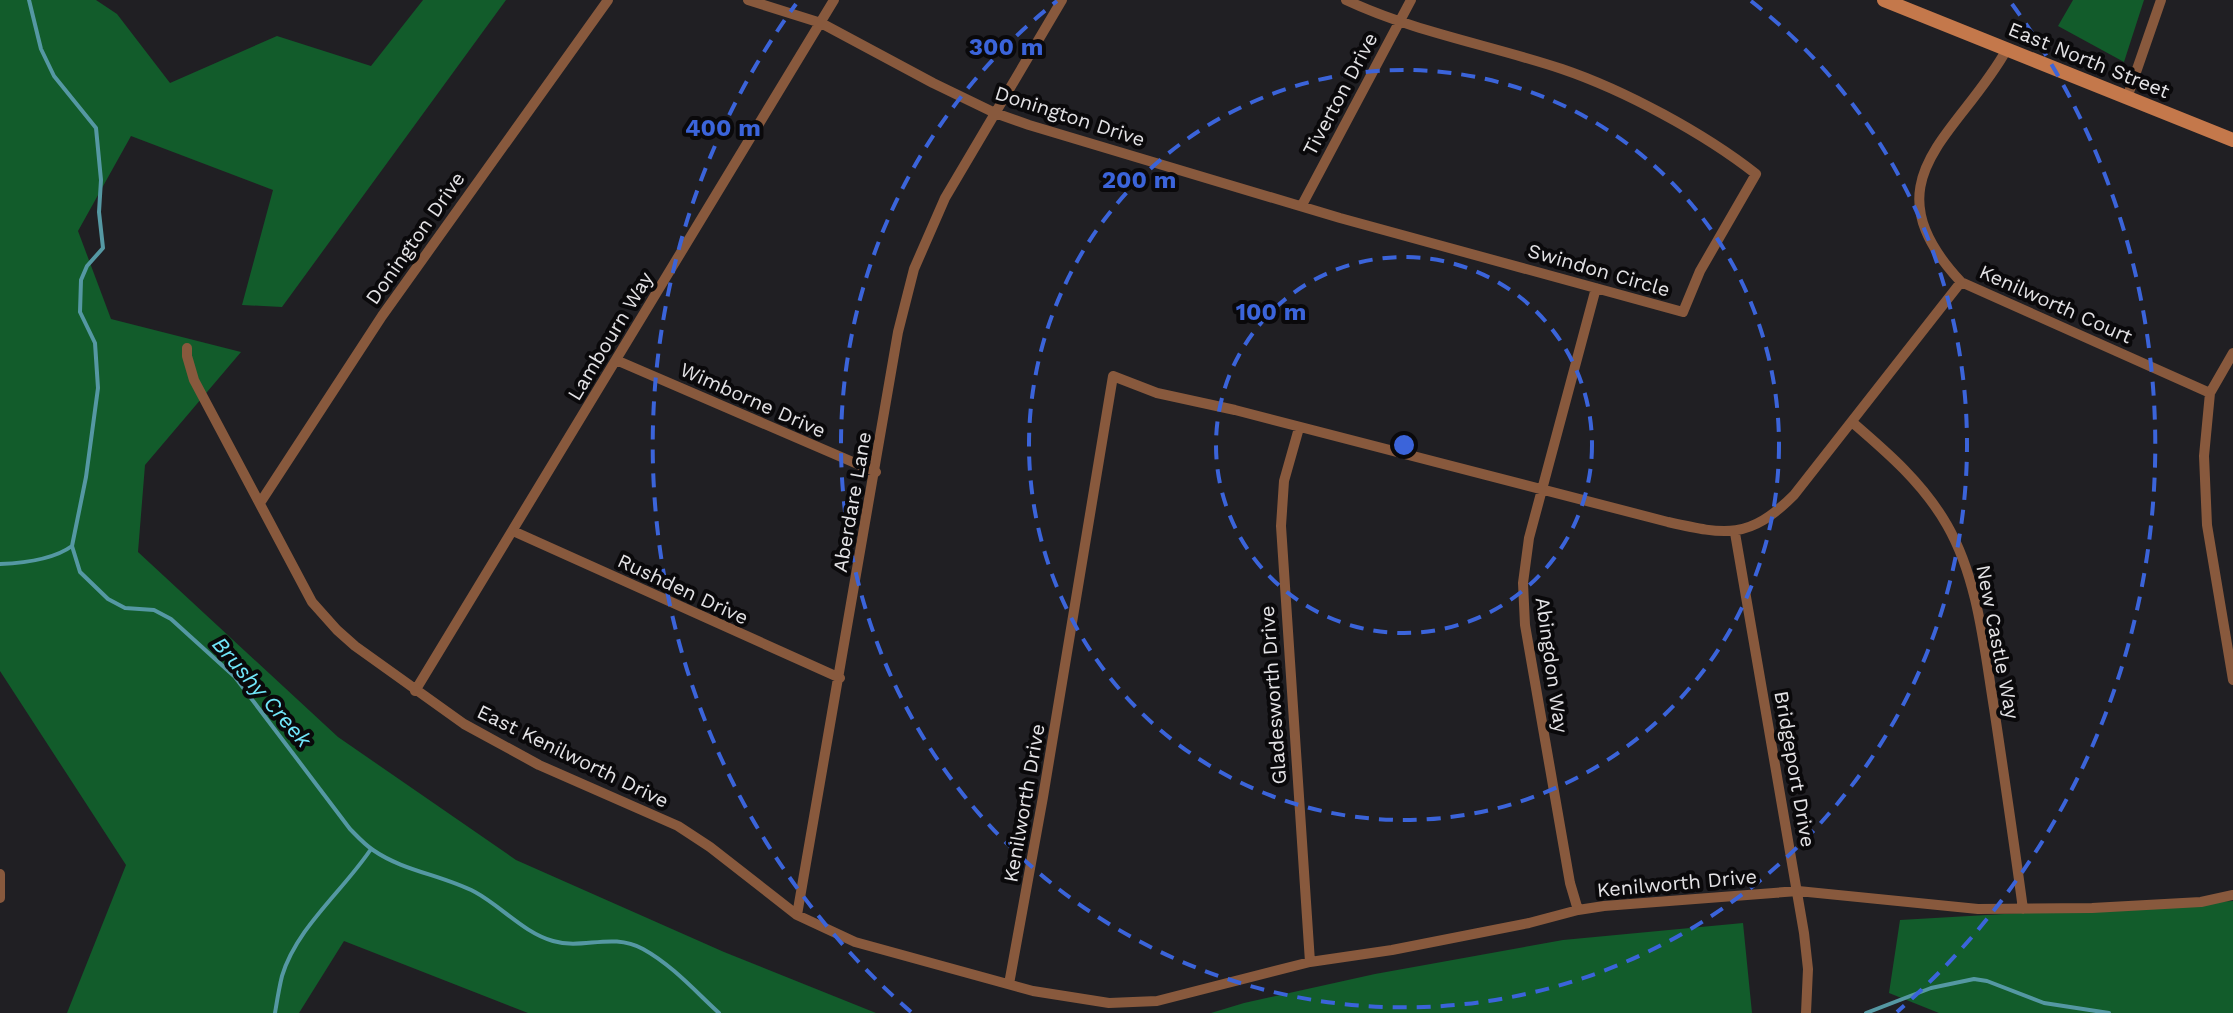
<svg xmlns="http://www.w3.org/2000/svg" width="2233" height="1013" viewBox="0 0 2233 1013" font-family="'Work Sans',sans-serif">
<style>
.forest{fill:#125c2b}
.lines{fill:none;stroke-linecap:round;stroke-linejoin:round}
.stream{stroke:#5598a3;stroke-width:4}
.minor{stroke:#88593d;stroke-width:10}
.secondary{stroke:#c4784b;stroke-width:14}
.ring{fill:none;stroke:#3b64da;stroke-width:4;stroke-dasharray:14 10}
.labels{text-anchor:middle;dominant-baseline:central;stroke-width:8;stroke-linejoin:round;paint-order:stroke}
.street-label{font-size:20px;fill:#e4e3e6;stroke:#0a090b}
.water-label{font-size:22px;font-style:italic;fill:#71e6fa;stroke:#0a090b}
.centre{fill:#3b64da;stroke:#0a090b;stroke-width:4}
.ring-label{font-size:24px;text-anchor:middle;font-weight:bold;fill:#3b64da;stroke:#0a090b;stroke-width:8;stroke-linejoin:round;paint-order:stroke}
</style>
<rect width="100%" height="100%" fill="#201f23"/>
<path class="forest" d="M0,0H96L117,14L170,83L277,36L371,66L423,0H506L282,307L242,305L273,190L131,136L78,231L111,319L241,352L145,465L138,552L338,737L516,860L724,952L876,1013H528L344,941L299,1013H67L126,865L0,671Z
M2073,0H2144L2124,62L2058,26Z
M2233,901V1013H1939L1889,993L1900,920Z
M1743,923L1752,1013H1211L1244,1003L1375,974L1563,940Z"/>
<g class="lines">
<path class="stream" d="M29,0L41,49L54,76L96,128L101,180L99,212L103,248L87,266L81,280L80,312L95,343L98,388L86,477L72,546L80,572L108,599L125,608L154,610L171,619L235,677L350,829C357,836 364,844 373,850C403,871 442,875 475,892C501,906 524,933 553,941C584,950 611,932 643,949C672,965 695,991 719,1013
M0,564C24,563 53,560 72,546
M275,1013C277,1001 279,988 282,976C297,927 343,891 371,849
M1866,1013L1931,988L1974,979L1987,981L2044,1003L2109,1013"/>
<path class="minor" d="M748,0L821,23L933,83L995,113L1029,125L1340,218L1683,312L1700,271L1756,174C1704,133 1624,90 1562,69C1490,45 1414,32 1346,0
M2007,49C1958,137 1865,179 1961,282L2210,393
M2127,98L2161,0
M1302,205L1411,0
M187,348V356L194,380L312,602L337,630L355,646L464,724L539,765L678,826L710,847L797,915L855,942L1033,991L1109,1003L1157,1001L1310,962L1392,950L1529,923L1578,910L1604,906L1798,891L1978,909L2092,908L2201,902L2233,895
M2233,353L2210,393L2204,456L2207,525L2233,680
M616,360L876,472
M1852,422C1888,453 1923,483 1947,525C1978,579 1984,647 1994,708C2004,775 2014,842 2023,909
M1299,428L1284,481L1281,526L1310,962
M260,503L382,316L608,0
M513,531L840,678
M1735,533L1804,933L1808,969L1806,1013
M415,691L834,0
M0,874V898
M1578,910L1570,883L1525,625L1523,583L1529,538L1596,288
M797,915L898,332L914,269L945,198L1062,0
M1009,984L1043,797L1113,376L1157,393L1235,410L1668,522C1726,535 1749,540 1794,495L1961,282"/>
<path class="secondary" d="M1884,0L2233,140"/>
</g>
<g class="ring">
<circle cx="1404" cy="445" r="188"/>
<circle cx="1404" cy="445" r="375"/>
<path d="M1751 1A563 563 0 1 1 1057 1"/>
<path d="M911 1012A751 751 0 0 1 796 4M2012 4A751 751 0 0 1 1897 1012"/>
</g>
<g class="labels">
<g class="street-label">
<text transform="translate(2089 60) rotate(22)">East North Street</text>
<text transform="translate(1340 94) rotate(-62)">Tiverton Drive</text>
<text transform="translate(1070 116) rotate(18)">Donington Drive</text>
<text transform="translate(415 238) rotate(-55)">Donington Drive</text>
<text transform="translate(1599 270) rotate(16)">Swindon Circle</text>
<text transform="translate(2056 304) rotate(24)">Kenilworth Court</text>
<text transform="translate(610 336) rotate(-59)">Lambourn Way</text>
<text transform="translate(753 400) rotate(24)">Wimborne Drive</text>
<text transform="translate(852 502) rotate(-80)">Aberdare Lane</text>
<text transform="translate(683 589) rotate(25)">Rushden Drive</text>
<text transform="translate(1998 642) rotate(79)">New Castle Way</text>
<text transform="translate(1552 665) rotate(82)">Abingdon Way</text>
<text transform="translate(1273 695) rotate(-94)">Gladesworth Drive</text>
<text transform="translate(573 756) rotate(26)">East Kenilworth Drive</text>
<text transform="translate(1795 769) rotate(80)">Bridgeport Drive</text>
<text transform="translate(1024 803) rotate(-80)">Kenilworth Drive</text>
<text transform="translate(1677 883) rotate(-5)">Kenilworth Drive</text>
</g>
<g class="water-label">
<text transform="translate(262 692) rotate(49)">Brushy Creek</text>
</g>
</g>
<circle cx="1404" cy="445" r="12" class="centre"/>
<g class="ring-label">
<text x="1006" y="55">300 m</text>
<text x="723" y="136">400 m</text>
<text x="1139" y="188">200 m</text>
<text x="1271" y="320">100 m</text>
</g>
</svg>
